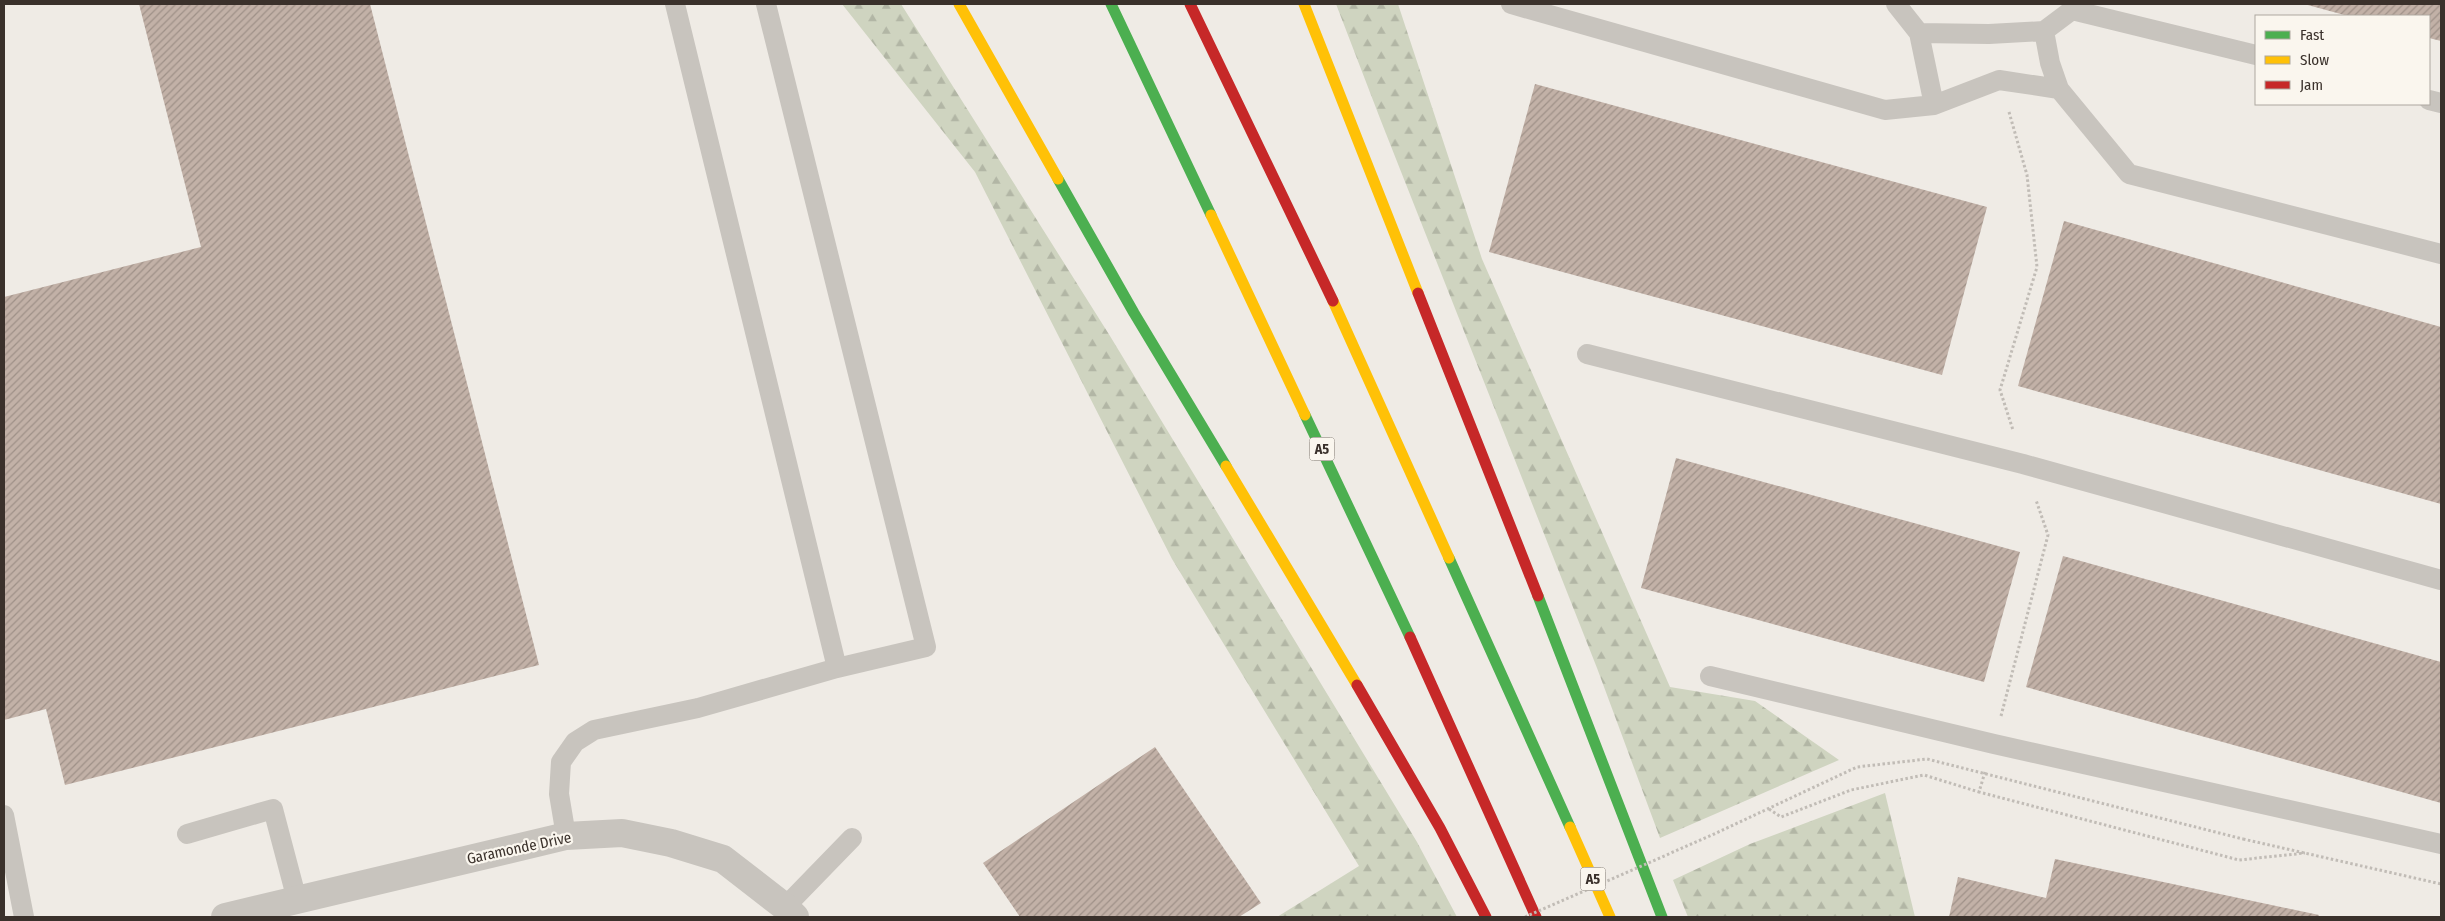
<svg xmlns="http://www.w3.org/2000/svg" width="2445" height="921" viewBox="0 0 2445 921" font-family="'Fira Sans Condensed',sans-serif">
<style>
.forest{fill:url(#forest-firs)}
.building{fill:url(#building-hatch)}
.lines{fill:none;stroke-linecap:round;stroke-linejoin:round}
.path{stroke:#c1bcb6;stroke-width:3;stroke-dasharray:2.5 2.5;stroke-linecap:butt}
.lane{stroke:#c8c4be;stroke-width:20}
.street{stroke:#c8c4be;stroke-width:28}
.fast{stroke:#4caf50;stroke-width:11}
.slow{stroke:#ffc107;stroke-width:11}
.jam{stroke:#c62828;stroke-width:11}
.path-bridge{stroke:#c1bcb6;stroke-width:3;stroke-dasharray:2.5 2.5;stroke-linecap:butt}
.labels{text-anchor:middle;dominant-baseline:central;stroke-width:4.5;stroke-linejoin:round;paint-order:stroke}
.shield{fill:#faf6ee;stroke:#746c66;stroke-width:1}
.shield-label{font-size:14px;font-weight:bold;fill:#3a312b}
.street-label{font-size:15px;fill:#3a312b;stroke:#faf6ee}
</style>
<defs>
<pattern id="forest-firs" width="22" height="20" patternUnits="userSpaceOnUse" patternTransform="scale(1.25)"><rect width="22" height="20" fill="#cfd4c0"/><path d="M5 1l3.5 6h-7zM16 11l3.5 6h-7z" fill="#b2b6a5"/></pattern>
<pattern id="building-hatch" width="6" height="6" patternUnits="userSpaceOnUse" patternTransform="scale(1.25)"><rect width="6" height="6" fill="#c2b1a7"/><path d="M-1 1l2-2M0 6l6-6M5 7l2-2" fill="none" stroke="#9f9188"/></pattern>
</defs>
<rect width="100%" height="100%" fill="#efebe5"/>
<path class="forest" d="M842,4H901L1110,336L1417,842L1457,917H1277L1359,866L1172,559L975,172Z
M1336,4H1398L1482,259L1670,687L1755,701L1839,760L1660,838L1597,668L1381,121Z
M1885,793L1915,917H1688L1673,880L1750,844Z"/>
<path class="building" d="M139,4H370L539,665L65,785L46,709L4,720V297L201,247Z
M2304,4H2441V41L2429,38V16H2348Z
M1535,84L1987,207L1942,375L1489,252Z
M2064,221L2441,327V504L2018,386Z
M1676,458L2020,552L1984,682L1641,588Z
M2063,556L2441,662V803L2026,687Z
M1155,747L1261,903L1239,917H1020L983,863Z
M2055,859L2319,915L2318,917H1949L1958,877L2046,898Z"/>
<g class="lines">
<path class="path" d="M2009,112L2027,175L2037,267L2000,390L2013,430
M2001,716L2048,535L2036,500
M1985,772L1979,792L2239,860L2305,853
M1769,809L1781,817L1851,790L1924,775L1979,792
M2243,839L2441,884"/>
<path class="lane" d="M675,4L837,668
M1511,4L1885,110L1934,105L1999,80L2059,89
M1896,4L1919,33L1934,105
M2044,31L2050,63L2059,89L2129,174L2441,254
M1919,33L1989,34L2044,31L2072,10L2256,55
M2429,100L2441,103
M1587,354L2023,464L2441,580
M1710,676L1994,744L2441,844
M4,815L24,917
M187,834L273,809L297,900
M566,836L559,794L561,762L575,742L594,730L698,708L837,668L926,647L766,4
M785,907L852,838"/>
<path class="street" d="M225,917L566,836L622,833L671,843L723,859L785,907L795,917"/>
<path class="fast" d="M1111,4L1211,215
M1058,179L1134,313L1226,466
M1305,415L1410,637
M1449,558L1570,827
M1538,596L1662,917"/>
<path class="slow" d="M959,4L1058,179
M1304,4L1418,293
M1211,215L1305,415
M1333,301L1449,558
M1226,466L1357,685
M1570,827L1610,917"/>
<path class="jam" d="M1190,4L1333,301
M1418,293L1538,596
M1410,637L1536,917
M1357,685L1440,828L1486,917"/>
<path class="path-bridge" d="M1525,917L1712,835L1857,767L1927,759L2243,839"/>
</g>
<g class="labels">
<g class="shield">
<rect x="1309.5" y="437.5" width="25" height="23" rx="4"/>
<rect x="1580.5" y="867.5" width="25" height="23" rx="4"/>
</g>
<g class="shield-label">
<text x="1322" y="449">A5</text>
<text x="1593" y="879">A5</text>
</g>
<g class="street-label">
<text transform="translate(519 848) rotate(-12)">Garamonde Drive</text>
</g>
</g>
<rect width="2445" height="921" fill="none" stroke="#3a312b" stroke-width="10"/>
<rect x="2255" y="15" width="175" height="90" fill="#faf6ee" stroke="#ada7a0"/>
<rect x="2265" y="31" width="25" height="8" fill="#4caf50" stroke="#ada7a0"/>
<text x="2300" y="40" font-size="15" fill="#3a312b">Fast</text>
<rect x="2265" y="56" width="25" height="8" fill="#ffc107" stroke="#ada7a0"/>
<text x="2300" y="65" font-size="15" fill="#3a312b">Slow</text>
<rect x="2265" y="81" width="25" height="8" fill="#c62828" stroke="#ada7a0"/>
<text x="2300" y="90" font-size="15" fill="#3a312b">Jam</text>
</svg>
